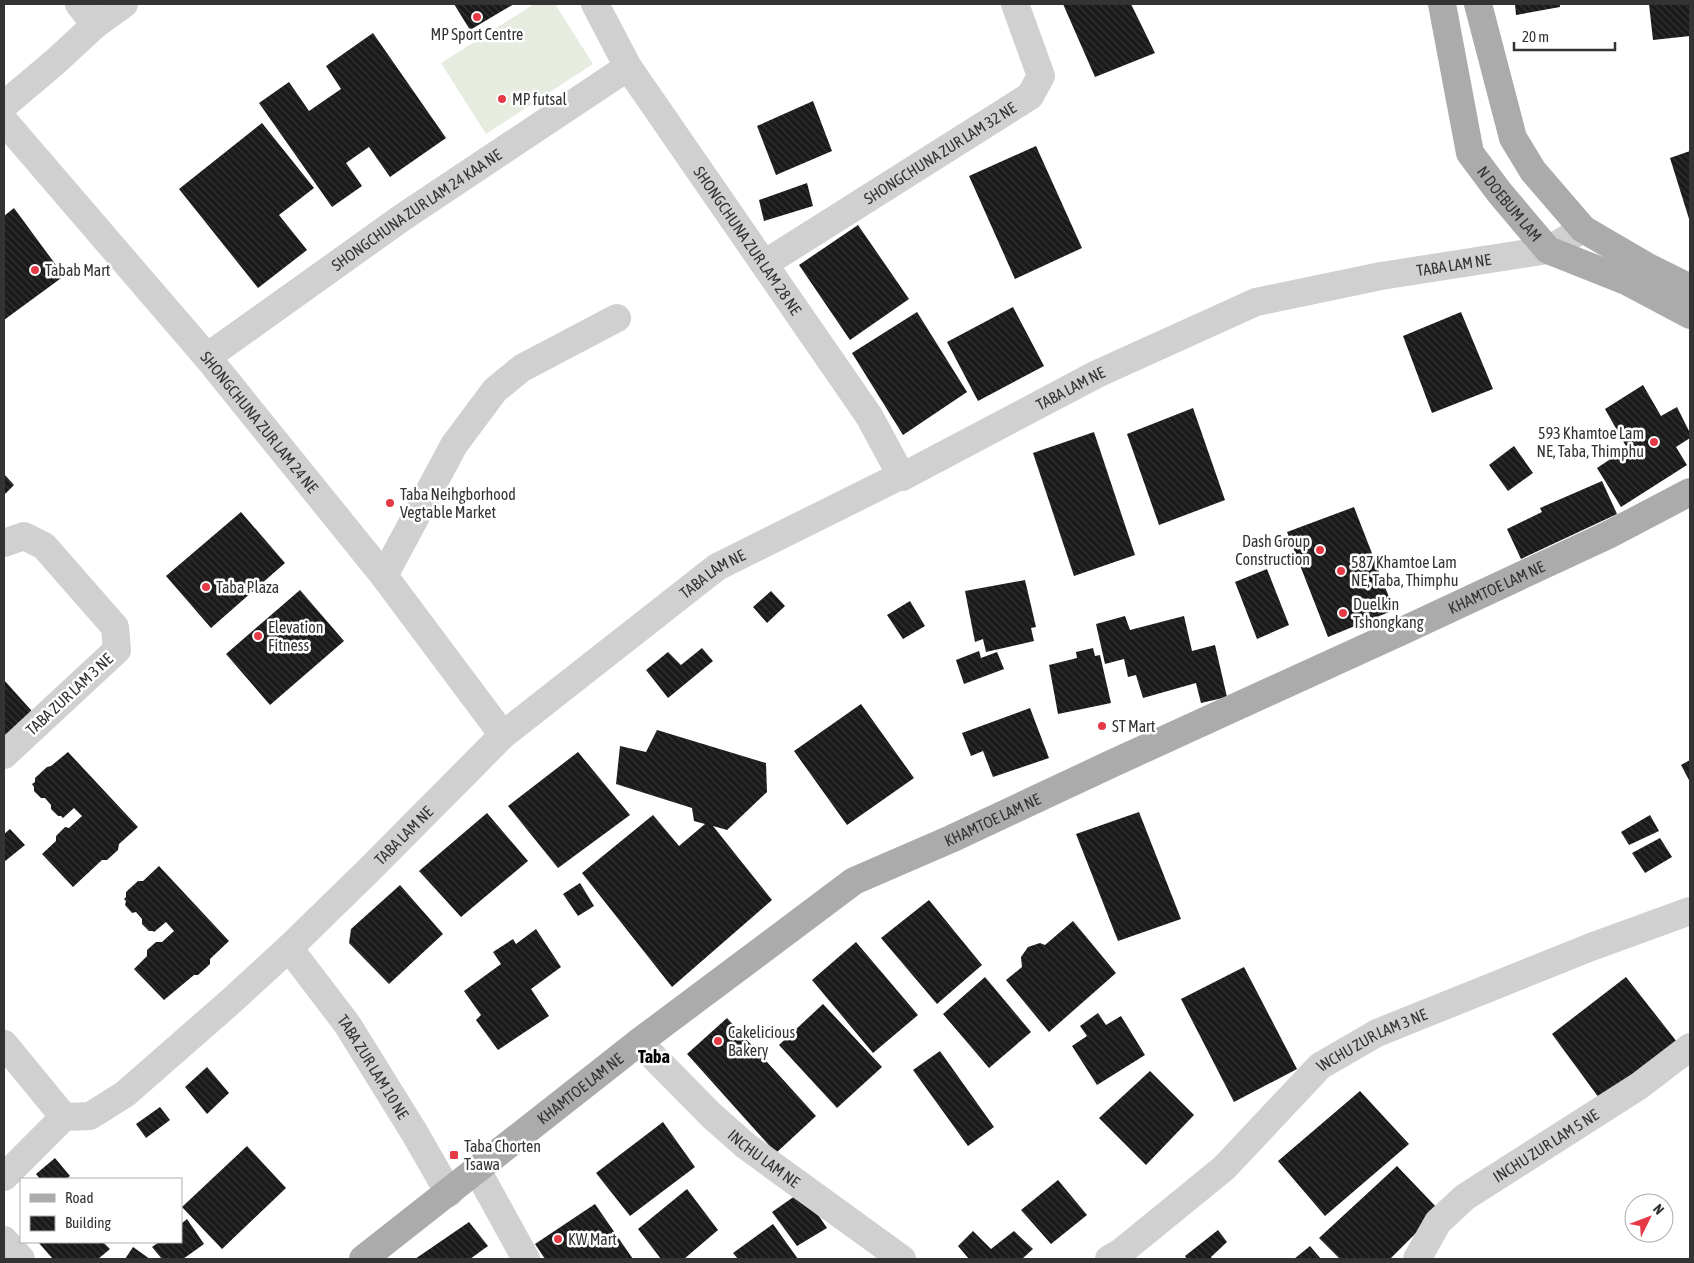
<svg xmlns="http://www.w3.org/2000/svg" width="1694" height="1263" viewBox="0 0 1694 1263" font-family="'Asap Condensed',sans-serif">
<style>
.garden{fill:#e6ecdf}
.building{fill:url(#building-back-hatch)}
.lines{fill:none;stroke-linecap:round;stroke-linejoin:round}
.minor{stroke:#d0d0d0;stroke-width:28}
.major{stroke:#ababab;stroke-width:28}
.poi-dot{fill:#e63946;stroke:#fff;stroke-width:2}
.labels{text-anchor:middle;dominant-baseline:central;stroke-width:5;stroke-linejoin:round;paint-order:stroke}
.poi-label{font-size:16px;fill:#333;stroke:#fff;text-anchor:start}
.street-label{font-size:16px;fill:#333;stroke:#fff}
.neighbourhood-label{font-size:18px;font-weight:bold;fill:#000;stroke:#fff}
</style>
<defs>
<pattern id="building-back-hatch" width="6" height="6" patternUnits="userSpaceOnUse" patternTransform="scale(1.25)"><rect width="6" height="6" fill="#1a1a1a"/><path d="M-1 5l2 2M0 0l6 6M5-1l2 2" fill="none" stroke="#333"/></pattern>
</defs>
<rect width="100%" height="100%" fill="#fff"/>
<path class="garden" d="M534,4H555L593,64L486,134L441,63Z"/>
<path class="building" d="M454,4H514L470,30Z
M1063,4H1131L1155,53L1095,77Z
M1515,4H1560V7L1516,15Z
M1649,4H1690V36L1653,40Z
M373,33L446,138L390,177L369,147L346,163L362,186L332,207L259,103L289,82L309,111L341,89L326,66Z
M813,101L832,151L776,175L757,126Z
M262,123L314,188L279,215L307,250L258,288L179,189Z
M1036,146L1082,248L1015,279L969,176Z
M1690,151V222L1670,158Z
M807,183L813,206L764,221L759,200Z
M14,208L64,276L4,320V216Z
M858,225L909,299L850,340L799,265Z
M1013,307L1044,366L978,401L947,342Z
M917,312L967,392L903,435L852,353Z
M1461,312L1493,389L1432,413L1403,336Z
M1643,385L1661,416L1677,407L1690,433V438L1676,447L1687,465L1621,507L1597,468L1627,448L1605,409Z
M1193,408L1225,500L1159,525L1127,434Z
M1094,432L1135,555L1074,576L1033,453Z
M1514,446L1533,473L1508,491L1489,465Z
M4,474L14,485L4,495Z
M1602,481L1617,514L1521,559L1507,529L1542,512L1540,508Z
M1354,507L1394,610L1328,637L1287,532Z
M241,512L285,563L211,628L166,576Z
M1267,569L1289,625L1257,639L1235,582Z
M1025,580L1036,627L1031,628L1034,641L986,652L983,639L975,642L965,591Z
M300,590L344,641L270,705L226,654Z
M771,591L785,606L767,623L753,607Z
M910,601L925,626L903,639L887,615Z
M1125,616L1130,630L1184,616L1192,651L1215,645L1227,697L1201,703L1196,683L1143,698L1136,675L1128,677L1124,659L1105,664L1096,624Z
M702,648L713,661L668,698L646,670L668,652L681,665Z
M1093,648L1095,656L1100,655L1111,703L1058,714L1049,665L1077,658L1076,652Z
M979,651L981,658L997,652L1004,669L964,684L956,660Z
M4,680L39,719L4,751Z
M861,704L914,778L847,825L794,751Z
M1030,708L1049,758L993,777L983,751L971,756L962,733Z
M657,730L766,763L767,792L727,830L713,826L772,900L672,987L582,873L653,815L679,846L705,824L694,821L692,808L616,784L620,746L646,752Z
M68,752L138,827L119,844L118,850L107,860H102L73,887L42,854L56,841V836L65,827L69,828L82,816L74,808L63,818L61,816H58L51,809V805L45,798H41L34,791V787L32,784L35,782V778L47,767L51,766Z
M578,752L630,815L558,868L508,806Z
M1690,760V782L1681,765Z
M1139,812L1181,919L1118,941L1076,834Z
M487,813L528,861L461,917L419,871Z
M1650,815L1659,831L1629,845L1621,832Z
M10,829L25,845L4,862V834Z
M1660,838L1672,857L1645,873L1632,853Z
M159,866L229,941L210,959V964L198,975H194L164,1000L134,969L147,956V950L156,942H162L174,931L166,922L154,932L153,931H149L142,924V919L136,912L132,913L125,905L126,901L124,899L126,897V892L138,881H143Z
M580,883L594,906L578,916L563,894Z
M400,885L443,934L389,984L349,943L351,929Z
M929,900L982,965L937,1004L881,938Z
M1073,921L1116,973L1049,1032L1006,980L1022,967L1021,957L1028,947L1040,943L1045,945Z
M536,929L561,967L531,989L549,1016L498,1050L476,1020L481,1015L464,991L501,964L493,952L513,939L516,944Z
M856,942L918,1015L873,1053L812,980Z
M1244,967L1297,1069L1234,1102L1181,999Z
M985,977L1031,1032L989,1068L943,1014Z
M1626,977L1677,1042L1602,1102L1552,1034Z
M823,1004L882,1067L837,1108L779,1045Z
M1098,1013L1106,1025L1121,1016L1145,1055L1097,1085L1072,1046L1087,1036L1080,1026Z
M727,1018L816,1116L776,1153L687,1054Z
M940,1051L994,1127L968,1146L913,1070Z
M207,1067L229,1093L207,1114L185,1087Z
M1150,1071L1194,1115L1146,1165L1099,1118Z
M1360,1091L1409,1144L1325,1216L1278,1161Z
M160,1107L170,1120L146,1138L136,1124Z
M663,1122L695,1167L630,1216L596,1173Z
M247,1146L286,1188L222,1249L182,1207Z
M55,1158L70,1176L66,1179H40L36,1174Z
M1397,1166L1439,1210L1390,1259H1340L1319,1238Z
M1058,1180L1087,1215L1051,1244L1021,1210Z
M687,1189L718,1230L684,1259H661L638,1229Z
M802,1191L827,1228L797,1246L772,1212Z
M595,1204L633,1259H545L535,1244Z
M187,1219L204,1244L183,1259H162L152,1247L159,1242H181V1224Z
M469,1222L488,1246L470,1259H415Z
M773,1224L798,1259H738L733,1253Z
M1218,1230L1227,1242L1211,1257L1212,1259H1187L1185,1256Z
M973,1231L991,1249L1014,1231L1033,1249L1022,1259H969L958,1246Z
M38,1242H103L110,1249L98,1259H53Z
M1310,1246L1321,1259H1294Z
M133,1247L150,1259H125Z"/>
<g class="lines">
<g class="minor">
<path d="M79,4L95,25"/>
<path id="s1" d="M595,4L628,67L869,416L902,477"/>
<path d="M4,105L55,62L95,25L124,4"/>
<path id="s2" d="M4,121L207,357L384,576L503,735"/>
<path id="s3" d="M764,264L1030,96L1041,76L1015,4"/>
<path id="s4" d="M207,357L403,217L628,67"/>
<path d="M4,543L24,536L44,546L115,627L117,650L4,755"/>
<path d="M384,576L454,445L495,390L522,368L617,318"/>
<path id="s5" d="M289,948L347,1024L414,1132L449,1193"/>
<path id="s6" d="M639,1042L711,1115L746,1146L902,1259"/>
<path id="s7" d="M4,1044L64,1117L90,1116L125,1094L229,1003L289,948L369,870L503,735L717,567L898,477H902L1097,374L1256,302L1381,276L1548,250L1583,229"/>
<path d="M477,1170L526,1259"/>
<path d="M4,1177L64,1117"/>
<path d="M4,1240L21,1259"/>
<path id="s8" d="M1109,1259L1121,1252L1224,1168L1320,1066L1377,1033L1591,947L1690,911"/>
<path id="s9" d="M1417,1259L1438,1222L1465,1197L1639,1086L1690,1047"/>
</g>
<g class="major">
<path id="s10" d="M1442,4L1470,153L1499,192L1548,250L1626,281L1690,315"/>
<path d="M1478,4L1513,138L1533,171L1583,229L1648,267L1690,288"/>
<path id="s11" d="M363,1259L639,1042L854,881L951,839L1111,764L1400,632L1608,535L1690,492"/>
</g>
</g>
<g class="poi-dot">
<circle cx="477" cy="17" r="5"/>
<circle cx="502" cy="99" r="5"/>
<circle cx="35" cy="270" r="5"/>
<circle cx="1654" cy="442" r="5"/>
<circle cx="390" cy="503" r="5"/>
<circle cx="1320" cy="550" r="5"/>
<circle cx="1341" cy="571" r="5"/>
<circle cx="206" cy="587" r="5"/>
<circle cx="1343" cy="613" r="5"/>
<circle cx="258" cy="636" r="5"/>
<circle cx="1102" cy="726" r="5"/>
<circle cx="718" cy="1041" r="5"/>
<rect x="449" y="1150" width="10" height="10" rx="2.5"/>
<circle cx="558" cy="1239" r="5"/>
</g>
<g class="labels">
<g class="poi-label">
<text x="477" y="34" text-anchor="middle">MP Sport Centre</text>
<text x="512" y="99">MP futsal</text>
<text x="45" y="270">Tabab Mart</text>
<text x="1644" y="433" text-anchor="end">593 Khamtoe Lam<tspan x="1644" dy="18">NE, Taba, Thimphu</tspan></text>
<text x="400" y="494">Taba Neihgborhood<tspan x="400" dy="18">Vegtable Market</tspan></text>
<text x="1310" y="541" text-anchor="end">Dash Group<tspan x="1310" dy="18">Construction</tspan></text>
<text x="1351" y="562">587 Khamtoe Lam<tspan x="1351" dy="18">NE, Taba, Thimphu</tspan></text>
<text x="216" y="587">Taba Plaza</text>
<text x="1353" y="604">Duelkin<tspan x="1353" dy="18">Tshongkang</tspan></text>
<text x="268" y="627">Elevation<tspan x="268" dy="18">Fitness</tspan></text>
<text x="1112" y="726">ST Mart</text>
<text x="728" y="1032">Cakelicious<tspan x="728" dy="18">Bakery</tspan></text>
<text x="464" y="1146">Taba Chorten<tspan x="464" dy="18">Tsawa</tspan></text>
<text x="568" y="1239">KW Mart</text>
</g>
<g class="street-label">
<text stroke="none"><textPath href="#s3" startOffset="208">SHONGCHUNA ZUR LAM 32 NE</textPath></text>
<text stroke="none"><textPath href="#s10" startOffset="216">N DOEBUM LAM</textPath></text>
<text stroke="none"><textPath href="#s4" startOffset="256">SHONGCHUNA ZUR LAM 24 KAA NE</textPath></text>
<text stroke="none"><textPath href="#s1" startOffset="282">SHONGCHUNA ZUR LAM 28 NE</textPath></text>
<text stroke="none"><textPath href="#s7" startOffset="1758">TABA LAM NE</textPath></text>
<text stroke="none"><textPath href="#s7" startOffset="1352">TABA LAM NE</textPath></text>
<text stroke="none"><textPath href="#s2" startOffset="395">SHONGCHUNA ZUR LAM 24 NE</textPath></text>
<text stroke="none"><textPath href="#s7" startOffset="948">TABA LAM NE</textPath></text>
<text stroke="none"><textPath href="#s11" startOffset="1326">KHAMTOE LAM NE</textPath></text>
<text transform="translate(69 694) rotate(-43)">TABA ZUR LAM 3 NE</text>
<text stroke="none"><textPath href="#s11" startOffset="771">KHAMTOE LAM NE</textPath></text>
<text stroke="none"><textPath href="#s7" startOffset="542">TABA LAM NE</textPath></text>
<text stroke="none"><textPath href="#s8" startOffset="345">INCHU ZUR LAM 3 NE</textPath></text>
<text stroke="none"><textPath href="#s5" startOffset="146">TABA ZUR LAM 10 NE</textPath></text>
<text stroke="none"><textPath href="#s11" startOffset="276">KHAMTOE LAM NE</textPath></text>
<text stroke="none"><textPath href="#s9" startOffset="175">INCHU ZUR LAM 5 NE</textPath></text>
<text stroke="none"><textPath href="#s6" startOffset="171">INCHU LAM NE</textPath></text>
</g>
<g class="neighbourhood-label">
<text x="654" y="1056">Taba</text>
</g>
</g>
<rect width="1694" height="1263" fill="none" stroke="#333333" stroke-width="10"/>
<rect x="20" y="1178" width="162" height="65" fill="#ffffff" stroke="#adadad"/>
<rect x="30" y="1194" width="25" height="8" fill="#ababab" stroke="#adadad"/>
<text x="65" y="1203" font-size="15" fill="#333333">Road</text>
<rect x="30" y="1216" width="25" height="15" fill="url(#building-back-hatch)" stroke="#adadad"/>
<text x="65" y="1228" font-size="15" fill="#333333">Building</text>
<g transform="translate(1649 1218) rotate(48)"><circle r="24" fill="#ffffff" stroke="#adadad"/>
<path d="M0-4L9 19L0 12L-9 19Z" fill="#e63946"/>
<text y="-8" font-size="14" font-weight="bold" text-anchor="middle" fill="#333333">N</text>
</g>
<path d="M1514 42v8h101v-8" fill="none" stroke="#333333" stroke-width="2.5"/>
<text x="1522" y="42" font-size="15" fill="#333333" stroke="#ffffff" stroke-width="4" paint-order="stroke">20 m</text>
</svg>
